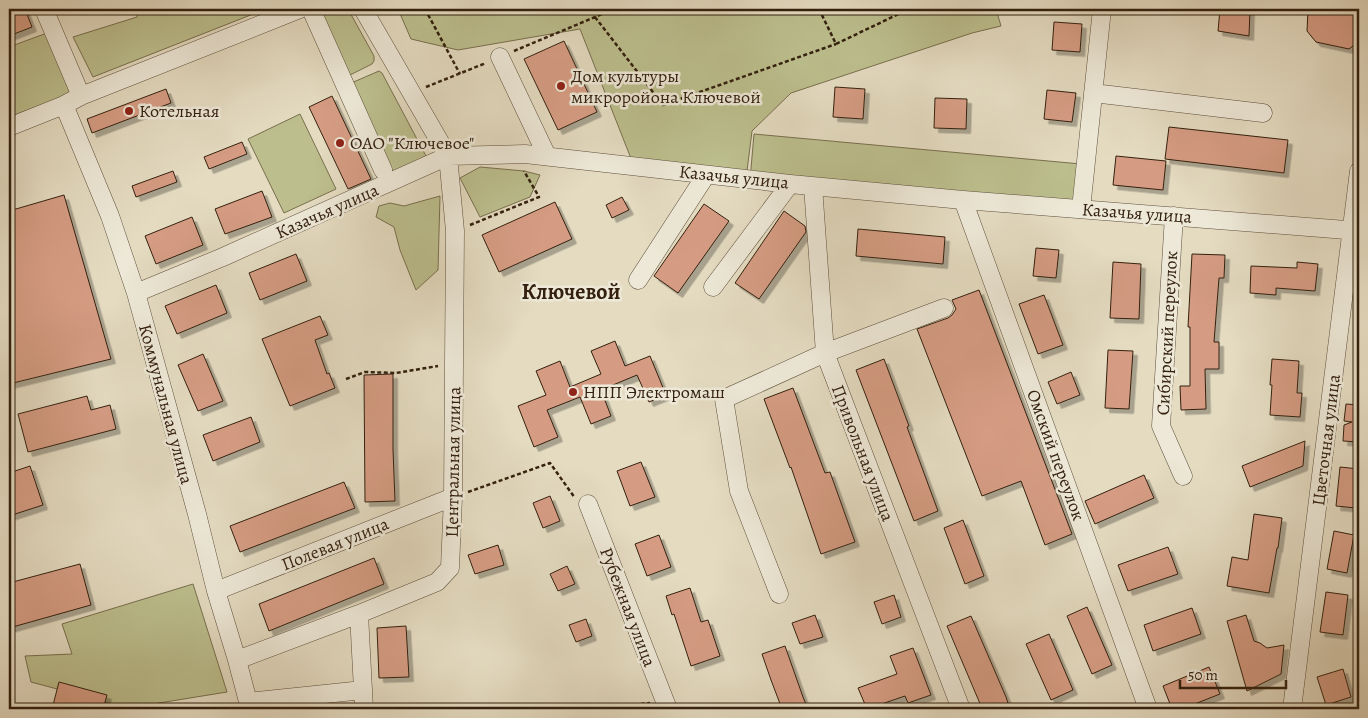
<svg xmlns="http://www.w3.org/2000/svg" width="1368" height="718" viewBox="0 0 1368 718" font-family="Alegreya,serif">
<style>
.green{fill:#bcbe8d;stroke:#786f4e}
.building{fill:#d59c83;stroke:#33200f;filter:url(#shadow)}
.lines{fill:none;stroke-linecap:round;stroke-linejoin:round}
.minor-casing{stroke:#5f4f3c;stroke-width:19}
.path{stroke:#33200f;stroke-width:2.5;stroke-dasharray:4 2.5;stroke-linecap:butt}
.minor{stroke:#ede8d7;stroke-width:18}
.poi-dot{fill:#8f2418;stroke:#ede8d7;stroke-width:2}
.labels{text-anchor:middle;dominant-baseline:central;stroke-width:5;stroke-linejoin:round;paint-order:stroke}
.poi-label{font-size:18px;fill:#33200f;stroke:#ede8d7;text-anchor:start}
.street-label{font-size:18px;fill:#33200f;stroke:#ede8d7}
.district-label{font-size:22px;font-weight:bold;fill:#33200f;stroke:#ede8d7}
</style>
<defs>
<filter id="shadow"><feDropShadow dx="4.5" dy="4.5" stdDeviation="0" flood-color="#0004"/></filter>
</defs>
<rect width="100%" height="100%" fill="#e4dbc1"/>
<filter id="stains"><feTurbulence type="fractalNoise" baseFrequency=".004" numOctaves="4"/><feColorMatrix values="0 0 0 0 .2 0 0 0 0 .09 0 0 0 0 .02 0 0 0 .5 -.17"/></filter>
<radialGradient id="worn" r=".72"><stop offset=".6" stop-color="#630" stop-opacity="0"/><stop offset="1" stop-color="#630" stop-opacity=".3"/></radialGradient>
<path class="green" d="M137,9H266L93,77L73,37L137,17Z
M330,9H348L374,56V61L372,64L346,77L313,16Z
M398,9H996L1001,26L972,33L791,93L752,131L747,171L632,161L580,29L458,50L411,39Z
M47,33L71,94L9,117V47Z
M379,71L382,73L426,156L424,163L391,176L349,84Z
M300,114L336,189L284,213L248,139Z
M754,134L1081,164L1076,210L750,180Z
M480,167L524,171L540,175L530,197L480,217L460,178Z
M440,196L438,270L416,290L400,250L394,227L376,217L379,206L390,203L404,206Z
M193,584L227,692L128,708L31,682L25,656L72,654L62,624Z"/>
<path class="building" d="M9,9H25L32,27L9,36Z
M1220,9H1250L1249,36L1218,31Z
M1314,9H1356L1354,36L1358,42L1349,49L1316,42L1307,31L1308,10H1314Z
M1054,22L1082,24L1080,52L1052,50Z
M564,41L597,112L558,130L524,59Z
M835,87L865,89L863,119L833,117Z
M166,89L171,103L92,133L87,119Z
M1047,90L1076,93L1072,122L1044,119Z
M332,96L371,179L348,189L309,107Z
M935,98L967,99L966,129L934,128Z
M1169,127L1288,140L1284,173L1165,159Z
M242,142L247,154L209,169L204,157Z
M1116,156L1166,161L1163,190L1113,185Z
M173,171L177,182L136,197L132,186Z
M262,191L272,217L225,234L215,209Z
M64,195L111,359L9,384V211Z
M622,197L629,210L612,218L606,205Z
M555,202L572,239L499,272L482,235Z
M704,204L729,221L678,293L654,276Z
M784,211L805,226L806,232L759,299L735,283Z
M192,217L203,245L156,264L145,236Z
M858,229L945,237L943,264L856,256Z
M1036,248L1059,250L1056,278L1033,276Z
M296,254L307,281L260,300L249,273Z
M1192,254L1225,255L1224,278H1219L1214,342H1219V369H1205L1206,409L1181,410L1180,386H1190V327H1188Z
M1113,262L1141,264L1139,319L1110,318Z
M1297,262L1318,264L1315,291L1276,288V295L1250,293L1251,266L1297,268Z
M216,285L227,313L177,334L165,306Z
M979,290L1072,534L1045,545L1021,481L982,496L917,329L948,318L952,315L956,309L952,300Z
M1044,295L1063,345L1038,354L1019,304Z
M320,316L328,335L315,340L327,374L329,373L335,388L290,406L262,339Z
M615,341L625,366L650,356L666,395L649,402L637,375L601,390L611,416L591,424L580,397L547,410L558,437L534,447L518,406L546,395L536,371L560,361L570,387L601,374L591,351Z
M1108,350L1133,351L1129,409L1105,408Z
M203,354L223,401L198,411L178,365Z
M884,359L909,426L907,427L938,511L914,521L856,370Z
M1272,359L1299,361L1297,393H1302L1300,417L1270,415L1272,385H1270Z
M1071,372L1080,395L1057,404L1048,382Z
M393,374V449L395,501L365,502L364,375Z
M793,388L825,473L830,472L855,542L821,554L791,467L790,468L764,399Z
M87,396L91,410L110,405L116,429L28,452L18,414Z
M1346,404L1359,405V442L1343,441L1344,425L1352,422L1344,421Z
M251,417L260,442L213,461L203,435Z
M1305,441L1303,466L1250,487L1242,466Z
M641,462L655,497L630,506L617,471Z
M30,466L43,505L9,516V473Z
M1340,467L1359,469L1356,508L1336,506Z
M1144,475L1154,498L1095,524L1085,501Z
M344,482L355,508L240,552L230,526Z
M550,496L560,521L543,528L533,503Z
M1254,514L1282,518L1278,548H1277L1269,593L1227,586L1232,557L1248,560Z
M963,520L984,576L965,584L944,528Z
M1334,531L1354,535L1347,573L1327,569Z
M659,535L671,567L647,576L635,544Z
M498,545L504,565L475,574L468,555Z
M1168,547L1178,574L1128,591L1118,565Z
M374,558L384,584L269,631L259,604Z
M80,564L91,605L9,628V583Z
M567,566L575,584L558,591L550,574Z
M690,588L701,622L708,620L720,656L691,666L674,614L672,615L666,596Z
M1326,592L1348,595L1343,635L1320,632Z
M894,595L901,617L882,624L874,602Z
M1087,607L1112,665L1092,674L1067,616Z
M1192,608L1201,634L1153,651L1144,625Z
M815,615L823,637L800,644L792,623Z
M1246,615L1254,641L1260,643L1267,648L1284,645L1281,674L1247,691L1227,621Z
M971,616L1006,697L1010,709H976L981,706L947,626Z
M586,619L592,636L576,642L569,625Z
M406,626L409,677L379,678L377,628Z
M1049,634L1073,690L1051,700L1026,644Z
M785,646L803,697L808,709H782L771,680L762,654Z
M913,648L931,695L908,703L905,696L867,709L858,688L897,674L890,656Z
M1209,667L1220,694L1182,709H1172L1163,686Z
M1343,669L1351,697L1326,705L1317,677Z
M59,682L107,695L103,709H52Z"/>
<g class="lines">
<defs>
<path id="minor" d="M44,9L81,96
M311,9L383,170
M363,9L448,156L455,231L453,497L450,568L437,582L359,614L364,709
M500,57L547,156
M1093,93L1263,113
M64,105L110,216L136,293L197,514L216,591L237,660L250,709
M9,127L64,105L81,96L300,9
M813,186L825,353L961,709
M963,200L1148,709
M1081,209L1102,9
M1174,216L1161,426L1183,476
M638,280L706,175
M713,287L790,184
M136,293L223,257L448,156L525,154L790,184L963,200L1359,231
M588,504L668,709
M216,591L453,497
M779,594L739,491L724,399L825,353L944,308
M237,660L359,614
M248,702L363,690
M1292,709L1359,171"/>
</defs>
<use href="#minor" class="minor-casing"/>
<path class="path" d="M425,9L460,74
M819,9L836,44L909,9
M595,17L663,105L836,44
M514,51L614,9
M426,87L486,63
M470,225L539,197L524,171
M346,379L365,372L396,373L438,366
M468,492L550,463L575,498
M589,709L650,703"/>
<use href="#minor" class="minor"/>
</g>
<g class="poi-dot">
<circle cx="561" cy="86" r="5"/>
<circle cx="129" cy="111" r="5"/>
<circle cx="340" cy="143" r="5"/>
<circle cx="573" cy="392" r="5"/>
</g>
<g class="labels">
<g class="poi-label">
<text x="571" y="76">Дом культуры<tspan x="571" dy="21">микроройона Ключевой</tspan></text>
<text x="139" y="111">Котельная</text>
<text x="350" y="143">ОАО "Ключевое"</text>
<text x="583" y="392">НПП Электромаш</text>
</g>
<g class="street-label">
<text transform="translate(734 177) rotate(6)">Казачья улица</text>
<text transform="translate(327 211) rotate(-24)">Казачья улица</text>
<text transform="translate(1137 213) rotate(4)">Казачья улица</text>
<text transform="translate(1167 333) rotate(-87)">Сибирский переулок</text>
<text transform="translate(166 404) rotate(75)">Коммунальная улица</text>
<text transform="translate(1326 440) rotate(-83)">Цветочная улица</text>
<text transform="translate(863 453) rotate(69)">Привольная улица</text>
<text transform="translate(1056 455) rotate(70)">Омский переулок</text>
<text transform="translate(453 462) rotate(-89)">Центральная улица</text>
<text transform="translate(335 544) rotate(-22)">Полевая улица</text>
<text transform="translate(628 607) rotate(69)">Рубежная улица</text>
</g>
<g class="district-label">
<text x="571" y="292">Ключевой</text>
</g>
</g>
<rect width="1368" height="718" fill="none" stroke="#e4dbc1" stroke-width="30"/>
<rect x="10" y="10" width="1348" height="698" fill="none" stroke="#33200f" stroke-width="2.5"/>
<rect x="15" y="15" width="1338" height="688" fill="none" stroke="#33200f"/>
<path d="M1180 680v8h106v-8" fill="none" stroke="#33200f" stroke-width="2.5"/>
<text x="1188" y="680" font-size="15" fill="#33200f" stroke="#ede8d7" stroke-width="4" paint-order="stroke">50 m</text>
<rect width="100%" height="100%" filter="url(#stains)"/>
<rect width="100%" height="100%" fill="url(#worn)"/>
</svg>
